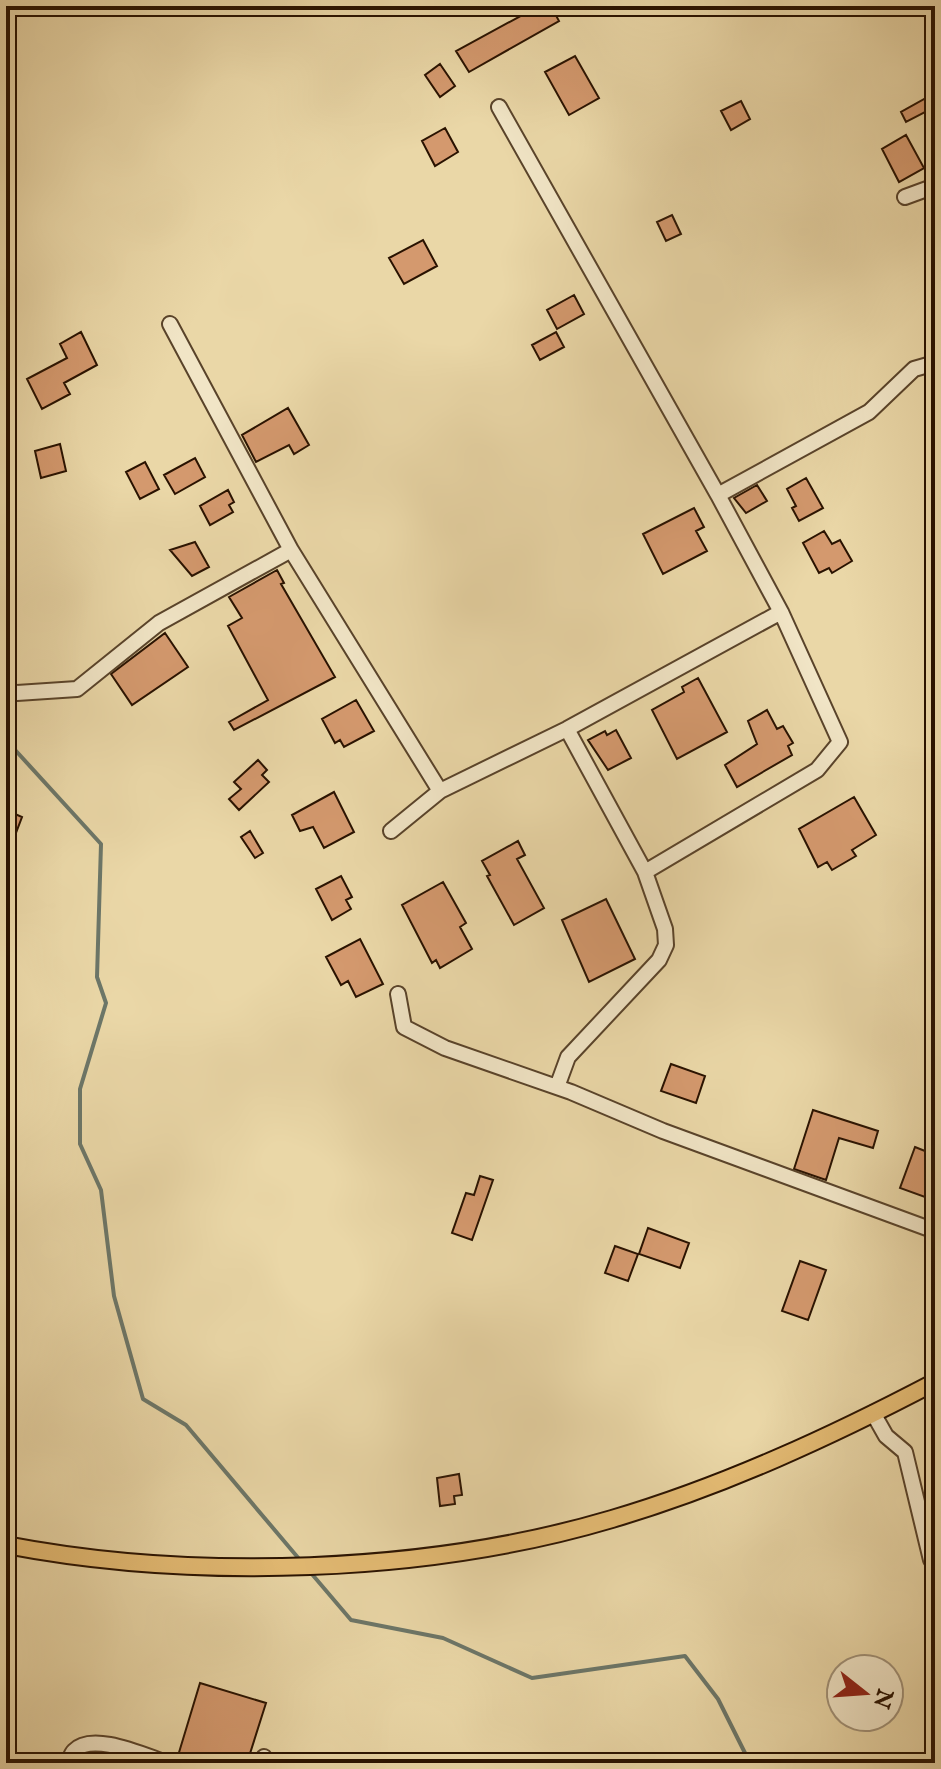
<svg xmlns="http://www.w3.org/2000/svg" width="941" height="1769" viewBox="0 0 941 1769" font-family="'IM FELL English',serif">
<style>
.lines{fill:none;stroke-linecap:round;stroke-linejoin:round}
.stream{stroke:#6c7668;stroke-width:4}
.building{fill:#d4996e;stroke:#291200;stroke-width:2}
.minor-casing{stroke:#59432a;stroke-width:18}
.major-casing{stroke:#291200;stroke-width:20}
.minor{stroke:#f1e5c6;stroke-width:14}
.major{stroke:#e5bc74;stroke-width:16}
</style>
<rect width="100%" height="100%" fill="#ead7a7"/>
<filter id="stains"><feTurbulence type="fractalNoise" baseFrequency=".0025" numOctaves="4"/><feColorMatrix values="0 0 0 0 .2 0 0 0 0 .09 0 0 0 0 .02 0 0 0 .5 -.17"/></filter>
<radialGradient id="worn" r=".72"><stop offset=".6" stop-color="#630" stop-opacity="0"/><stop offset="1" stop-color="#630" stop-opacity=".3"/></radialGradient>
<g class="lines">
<path class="stream" d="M6,740L101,844L97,977L106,1003L80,1089V1144L101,1190L114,1296L143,1399L186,1425L300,1560
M311,1573L351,1620L443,1638L532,1678L685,1656L718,1699L750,1763"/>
</g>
<path class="building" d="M539,6H551L559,21L469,72L456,51Z
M575,56L599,98L569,115L545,72Z
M440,64L455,86L440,97L425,75Z
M935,93V107L906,122L901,112Z
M741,101L750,119L731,130L721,111Z
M445,128L458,152L435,166L422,141Z
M906,135L924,168L899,182L882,149Z
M672,215L681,234L666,241L657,222Z
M423,240L437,266L404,284L389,258Z
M574,295L584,314L557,329L547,310Z
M81,332L97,365L64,383L70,394L42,409L27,379L67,358L60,344Z
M556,332L564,347L540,360L532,345Z
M288,408L309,445L294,454L289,445L256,462L242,435Z
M60,444L66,471L41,478L35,451Z
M195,458L205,477L175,494L164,475Z
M145,462L159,489L140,499L126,472Z
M806,478L823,508L799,521L792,508L796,506L787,489Z
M757,485L767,501L746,513L734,498Z
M228,490L234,502L229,505L233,512L210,525L200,506Z
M694,508L704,527L696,531L707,551L663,574L643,534Z
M824,531L832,544L840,540L852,561L832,573L829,568L819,573L803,543Z
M195,542L209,567L192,576L170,550Z
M277,570L284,583L281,584L335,677L234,730L229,722L268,700L228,626L242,618L229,597Z
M165,633L188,667L132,705L111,674Z
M698,678L727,732L677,759L652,710L684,692L682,687Z
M356,700L374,731L344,747L340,740L335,743L322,719Z
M767,710L777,729L783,726L793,743L788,746L792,755L737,787L725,765L757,744L748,721Z
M616,730L631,758L608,770L588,740L605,731L607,735Z
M258,760L267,770L262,775L269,782L239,810L229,799L241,789L234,782Z
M334,792L354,832L324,848L313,827L300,831L292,815Z
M854,797L876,835L852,850L856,856L832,870L827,862L818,867L799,829Z
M6,810L22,817L14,838L6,834Z
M250,831L263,853L255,858L241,837Z
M518,841L525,855L517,859L544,908L514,925L487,876L490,875L482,861Z
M341,876L352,897L346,900L351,909L332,920L316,889Z
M443,882L466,923L460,927L472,949L440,968L436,960L432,963L402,905Z
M606,899L635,959L589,982L562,920Z
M360,939L383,984L356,997L348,981L341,985L326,957Z
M671,1064L705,1076L696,1103L661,1091Z
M813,1110L878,1131L873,1148L839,1138L826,1180L794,1169Z
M915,1147L935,1155V1172L925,1197L900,1188Z
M480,1176L493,1180L472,1240L452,1233L466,1193L474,1195Z
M648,1228L689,1243L680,1268L639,1254Z
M615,1246L638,1254L628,1281L605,1273Z
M800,1261L826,1270L808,1320L782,1311Z
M459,1474L462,1495L454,1496L455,1504L440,1506L437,1478Z
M200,1683L266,1703L247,1763H189L177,1759Z"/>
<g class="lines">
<defs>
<path id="minor" d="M499,107L718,495
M905,197L935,186
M170,324L291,550
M6,691L17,693L77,689L159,623L291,550L440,791L567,729L781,612
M391,831L440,791
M645,872L817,770L840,742L781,612L718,495L869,412L914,369L935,363
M398,994L404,1027L445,1048L571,1092L663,1131L935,1231
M557,1087L568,1057L659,960L666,945L665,929L645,872L567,729
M873,1413L886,1436L905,1452L931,1560L935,1564
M68,1763C70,1759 71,1754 74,1751C92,1731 145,1756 167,1763
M262,1763L264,1757"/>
<path id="major" d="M6,1545C194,1581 427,1574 612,1519C724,1486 832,1436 935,1382"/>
</defs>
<use href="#minor" class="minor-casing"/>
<use href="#major" class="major-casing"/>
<use href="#minor" class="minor"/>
<use href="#major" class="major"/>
</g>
<rect width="941" height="1769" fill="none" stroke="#ead7a7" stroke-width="32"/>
<rect x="8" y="8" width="925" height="1753" fill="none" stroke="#291200" stroke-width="4"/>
<rect x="16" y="16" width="909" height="1737" fill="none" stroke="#291200" stroke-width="2"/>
<g transform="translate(865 1693) rotate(107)"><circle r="38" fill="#f1e5c6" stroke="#a19177" stroke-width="2"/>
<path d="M0-6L14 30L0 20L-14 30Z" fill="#8f2418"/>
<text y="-12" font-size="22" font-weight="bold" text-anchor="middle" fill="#291200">N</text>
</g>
<rect width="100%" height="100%" filter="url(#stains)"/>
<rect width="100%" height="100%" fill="url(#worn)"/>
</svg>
